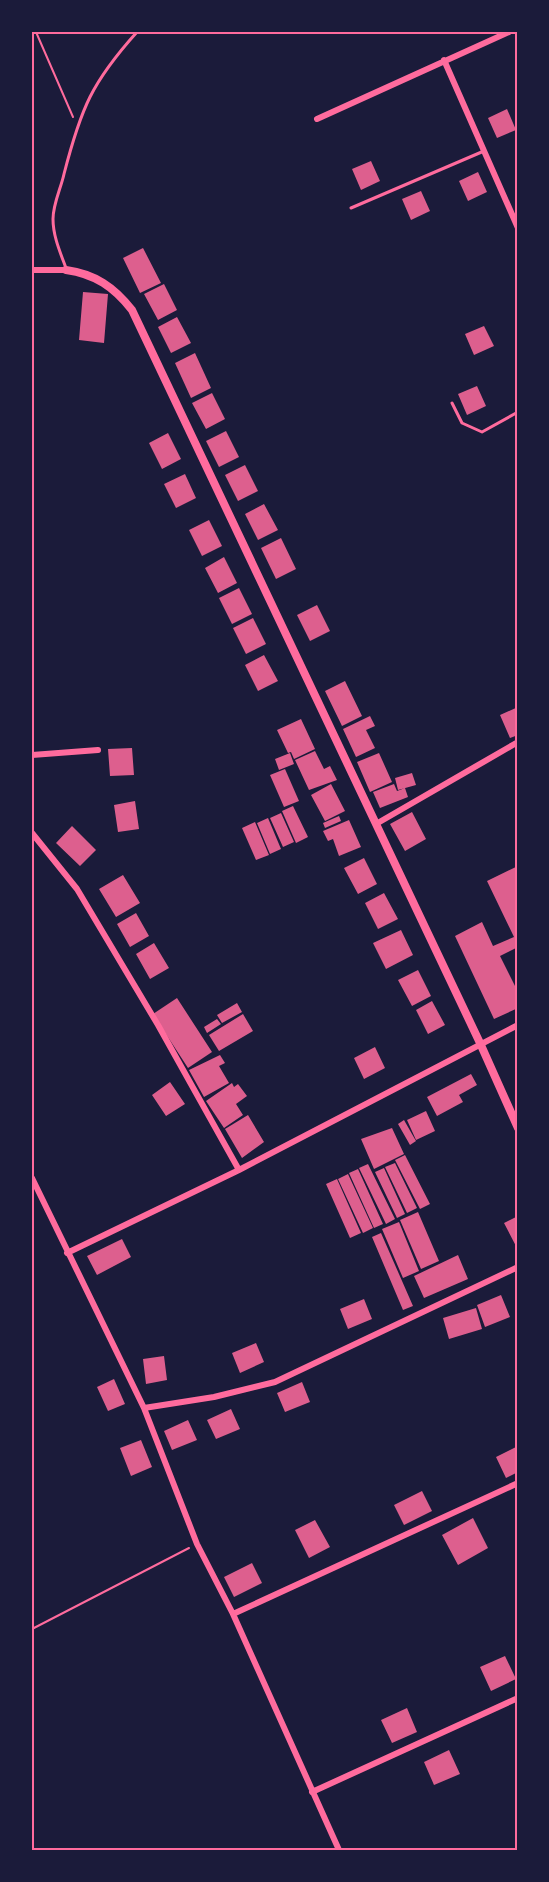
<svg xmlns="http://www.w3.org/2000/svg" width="549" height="1882" viewBox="0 0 549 1882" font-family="'Exo 2',sans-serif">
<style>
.building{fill:#dd5f8e}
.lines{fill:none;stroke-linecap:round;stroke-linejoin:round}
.path{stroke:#ff6b9d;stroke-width:2}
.service{stroke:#ff6b9d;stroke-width:3}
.minor{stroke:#ff6b9d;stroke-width:6}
.tertiary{stroke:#ff6b9d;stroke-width:8}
.neatline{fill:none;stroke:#ff6b9d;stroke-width:2}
</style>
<rect width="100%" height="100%" fill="#1b1b3a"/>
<path class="building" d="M507,109L516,130L497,138L488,118Z
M371,161L380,181L361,190L352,169Z
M478,172L487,192L468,201L459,181Z
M421,191L430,211L411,220L402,199Z
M143,248L161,283L140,293L123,258Z
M164,284L177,310L158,320L144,294Z
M83,292L108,294L104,343L79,340Z
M177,317L191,343L171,353L158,327Z
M484,326L494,346L474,355L465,334Z
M195,353L211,388L191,398L175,363Z
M477,386L486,406L467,415L458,394Z
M212,393L225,419L206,429L192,403Z
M226,431L239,457L219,467L206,441Z
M168,433L181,459L162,469L149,443Z
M245,465L258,491L238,501L225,475Z
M185,474L196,498L176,508L164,484Z
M264,504L278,530L258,540L245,514Z
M209,520L222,546L202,556L189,530Z
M281,538L296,569L276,579L261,548Z
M224,557L237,583L218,593L205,568Z
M239,588L252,614L232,624L219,598Z
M317,605L330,631L310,641L297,615Z
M253,618L266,644L246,654L233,628Z
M264,655L278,681L258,691L245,665Z
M345,681L362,716L342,726L325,691Z
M518,707V735L510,738L500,715Z
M370,716L375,726L366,730L375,748L356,757L343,729Z
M301,719L315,749L294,759L291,752L288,753L277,730Z
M132,748L134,775L110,776L108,749Z
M315,751L324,769L330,766L337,780L309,790L295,760Z
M290,753L294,764L279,770L275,759Z
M379,753L392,782L370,792L357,762Z
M285,769L299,801L284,807L270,775Z
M412,773L416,785L398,790L395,778Z
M331,784L345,811L325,821L311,795Z
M394,784L397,791L405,788L408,797L380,808L373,792Z
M135,801L139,829L118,832L114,805Z
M293,806L308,837L296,843L282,811Z
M412,812L426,839L405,851L390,824Z
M281,813L294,842L283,847L270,818Z
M339,816L341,821L325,828L323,823Z
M268,818L281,849L270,854L257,823Z
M349,820L361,847L339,856L333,839L328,841L323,831Z
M255,822L269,855L256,860L242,828Z
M72,826L96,850L80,866L56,843Z
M364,858L377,884L358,894L344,868Z
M518,866V947L500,956L518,992V1008L494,1019L455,936L482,922L493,946L514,937L487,881Z
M123,875L140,903L116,917L99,889Z
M384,893L398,919L378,929L365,903Z
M136,913L149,936L130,947L117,924Z
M401,930L413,955L386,969L373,943Z
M154,943L169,968L150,979L136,954Z
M418,970L431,996L412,1006L398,980Z
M177,998L212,1052L188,1068L153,1014Z
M432,1001L445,1025L428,1034L416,1010Z
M237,1003L242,1012L222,1023L217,1015Z
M243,1014L253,1031L219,1051L209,1035Z
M217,1019L221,1024L207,1033L204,1027Z
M375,1047L385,1068L364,1079L354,1058Z
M220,1055L225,1063L219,1066L229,1083L204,1097L189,1070Z
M471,1074L477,1085L459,1095L463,1102L437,1116L427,1097Z
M170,1082L185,1104L166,1116L152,1095Z
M232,1083L234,1087L238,1084L247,1096L236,1104L243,1115L224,1128L206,1101Z
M426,1111L435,1131L416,1140L407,1120Z
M248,1115L264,1142L242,1158L225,1129Z
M404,1120L416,1141L410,1145L398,1124Z
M392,1128L404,1154L374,1169L361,1139Z
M405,1155L430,1204L420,1209L395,1160Z
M395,1163L417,1208L407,1213L385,1167Z
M368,1164L395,1219L386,1224L359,1168Z
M384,1168L405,1214L397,1218L375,1172Z
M358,1169L383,1224L374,1228L349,1173Z
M348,1174L373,1228L363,1233L338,1179Z
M337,1179L361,1233L350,1238L326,1184Z
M418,1212L439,1261L421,1269L400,1220Z
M518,1216V1250L504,1223Z
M399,1222L419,1271L403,1278L382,1229Z
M381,1233L413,1306L403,1310L372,1237Z
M122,1239L131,1257L97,1275L87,1256Z
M458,1255L468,1279L424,1298L414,1276Z
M501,1295L510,1317L485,1327L477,1305Z
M364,1299L372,1319L348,1329L340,1309Z
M476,1308L482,1329L449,1339L443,1318Z
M256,1343L264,1362L240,1373L232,1353Z
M164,1356L167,1380L146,1384L143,1359Z
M114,1379L125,1404L108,1411L97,1387Z
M302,1382L310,1402L285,1412L277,1393Z
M231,1409L240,1429L216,1439L207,1420Z
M188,1420L197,1440L172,1450L164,1431Z
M141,1440L152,1467L131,1476L120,1448Z
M518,1446V1472L506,1478L496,1457Z
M422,1491L432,1511L404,1525L394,1505Z
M473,1518L488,1548L458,1565L442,1535Z
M315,1520L330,1547L309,1558L295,1530Z
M252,1563L262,1583L234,1597L224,1577Z
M505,1656L516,1679L491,1691L480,1667Z
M407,1708L417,1732L392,1743L381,1720Z
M449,1750L460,1774L434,1785L424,1762Z"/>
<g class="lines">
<path class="path" d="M36,32L73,117
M32,1629L189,1548"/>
<path class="service" d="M351,208L484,151
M66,268C60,252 53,236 53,219C53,204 61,188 64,174C81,108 92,82 137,32
M452,403L462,423L482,432L518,412"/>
<path class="minor" d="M444,60L518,228
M317,119L509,32
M32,270H66
M32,755L98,750
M376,824L518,742
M32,833L77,889L158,1025L239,1170
M32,1178L144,1408L197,1544L233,1614L339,1850
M67,1253L239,1170L518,1025
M144,1408L214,1397L275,1382L518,1267
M233,1614L518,1483
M312,1792L518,1698"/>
<path class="tertiary" d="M66,270C95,274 114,287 132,310L480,1043L518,1128"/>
</g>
<rect width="549" height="1882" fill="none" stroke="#1b1b3a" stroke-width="66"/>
<rect x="33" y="33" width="483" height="1816" class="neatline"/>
</svg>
